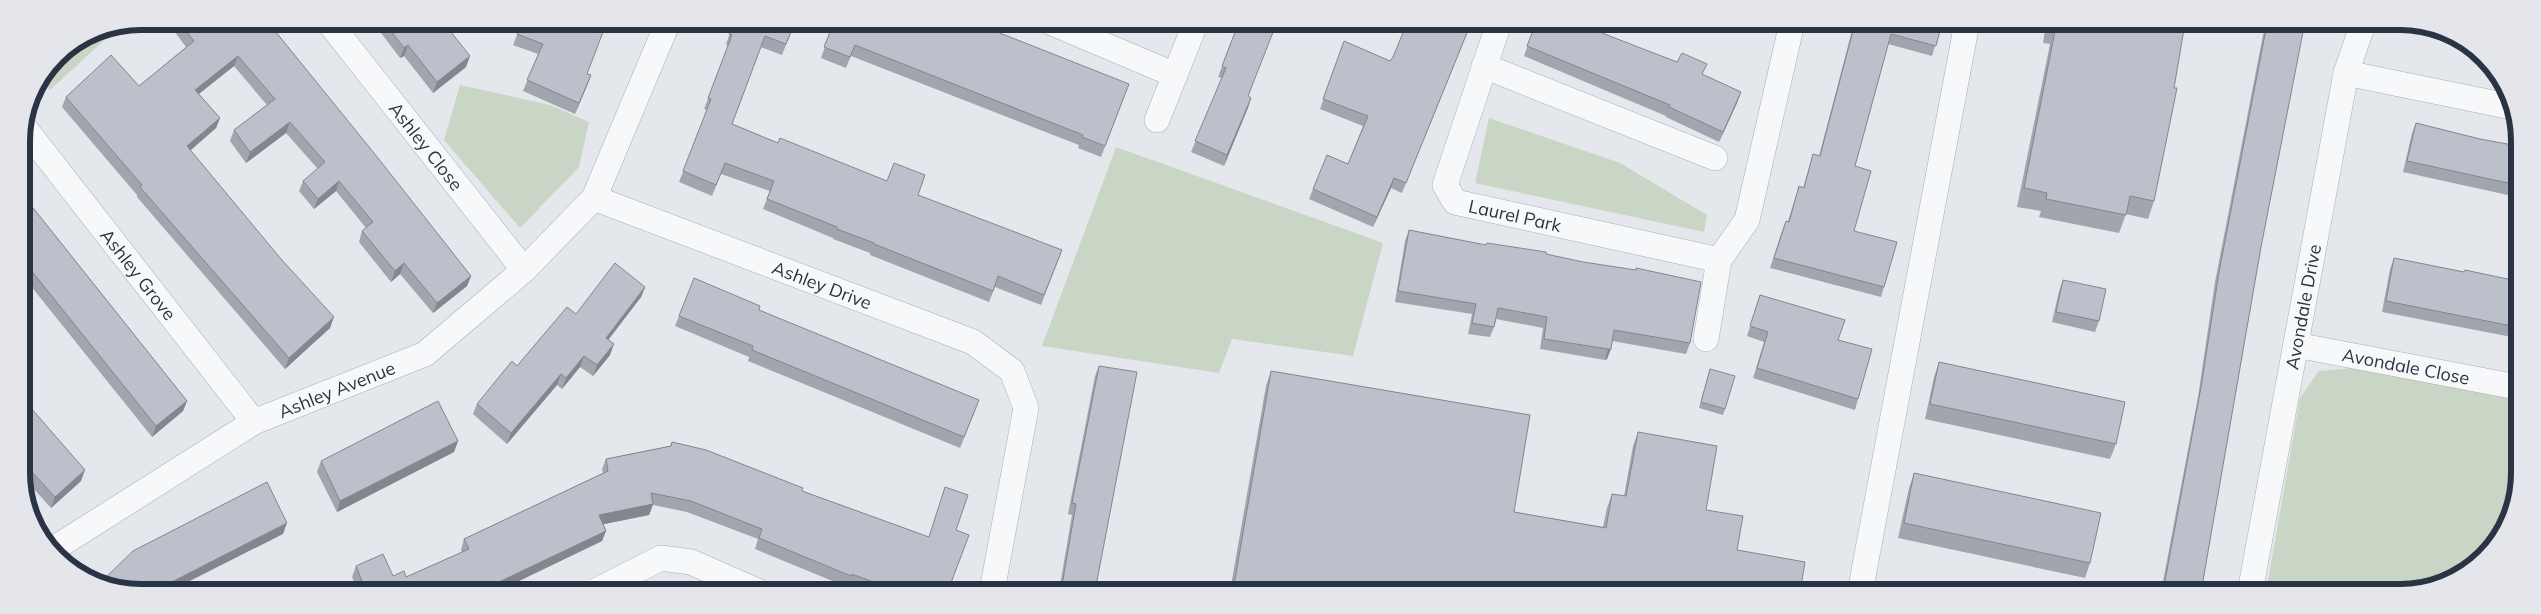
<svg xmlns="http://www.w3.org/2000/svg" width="2541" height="614" viewBox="0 0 2541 614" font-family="Mulish,sans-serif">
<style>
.green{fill:#c9d6c5}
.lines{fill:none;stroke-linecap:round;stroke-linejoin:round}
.street-casing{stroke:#a9aeb7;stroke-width:26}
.street{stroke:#f7f8fa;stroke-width:25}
.wall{fill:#a1a5ae}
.shaded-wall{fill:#83868d}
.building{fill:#bbc0ca;stroke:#83868d}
.labels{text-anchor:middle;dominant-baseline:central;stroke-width:4;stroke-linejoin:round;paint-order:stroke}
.street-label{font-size:18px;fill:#2b3445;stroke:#f4f6f9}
.rim{fill:none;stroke:#2b3445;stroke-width:6}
</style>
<rect width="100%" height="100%" fill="#e4e7ec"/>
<path class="green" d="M121,25L50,90L42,77C63,47 85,32 121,25Z
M460,85L550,105L589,122L579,167L520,228L444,140Z
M1489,118L1620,163L1707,215L1704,232L1475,183Z
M1116,147L1383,243L1353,356L1232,339L1219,373L1042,346Z
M2353,368L2517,400V497L2504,533L2479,563L2446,584L2408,593L2266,592L2300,398L2319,371Z"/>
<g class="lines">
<defs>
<g id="street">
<path id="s1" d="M328,21L524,270"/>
<path d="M1050,22L1175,75"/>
<path id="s2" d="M1499,23L1445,185L1455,202L1719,260L1747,220L1792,23"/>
<path d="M1484,66L1715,158"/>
<path d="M2346,73L2512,107"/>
<path d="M1157,120L1196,22"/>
<path id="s3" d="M23,126L254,422"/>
<path id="s4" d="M594,198L973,342L1012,371L1026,408L992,591"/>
<path d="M1706,339L1719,260"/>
<path id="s5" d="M2296,345L2517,387"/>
<path id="s6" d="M52,550L254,422L425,354L524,270L594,198L668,22"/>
<path d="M596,591L661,558L691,562L757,591"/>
<path d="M1860,592L1967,23"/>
<path id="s7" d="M2250,592L2346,73L2363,24"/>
</g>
</defs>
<use href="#street" class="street-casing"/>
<use href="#street" class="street"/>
</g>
<path class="wall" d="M174,21H267L471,276L467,286L433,313L400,274L391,282L359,242L362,231L366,228L336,191L314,209L299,191L303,181L318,169L286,133L246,163L230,141L234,130L267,105L234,66L199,94L220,118L216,128L190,150L330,328L285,369L137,197V195L62,107L66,97L139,86L186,47L172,28Z
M372,21L443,22L466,67L433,93L404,56L400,58Z
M522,22L587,74L591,75L575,114L523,91L538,54L513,45Z
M734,22H795L782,55L761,47L732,124L778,143L1062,250L1041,305L995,287L989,302L870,255V253L833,239V238L763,209L770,191L721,174L712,196L679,182L707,110L704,109L728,46L726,44Z
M834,22L1129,84L1101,157L1078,148L1079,145L851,56L846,68L821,58Z
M1138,22H1146L1145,25Z
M1239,22L1248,96L1251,98L1224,166L1191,152L1222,78L1218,77Z
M1407,23H1471L1402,193L1391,188L1373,227L1309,199L1313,189L1348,164L1363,126L1320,109L1344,41L1390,61L1393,57Z
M1536,23L1703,75L1741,92L1737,103L1719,142L1666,117V116L1524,56Z
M1854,23H1942L1932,56L1888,44L1855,166L1854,231L1884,287L1881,297L1770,268L1782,231L1786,221H1788L1799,186L1803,188L1813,154L1819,156Z
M2046,23H2185L2154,201L2148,219L2126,214L2119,233L2039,217L2041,211L2017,207L2050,44L2043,43Z
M2267,24L2261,247L2201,592H2161L2198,397L2215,282L2263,35Z
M2416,123L2480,139L2518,146L2517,197L2403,172L2412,133Z
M22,194L187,401L183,411L152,437L22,275Z
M1409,230L1486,245L1546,254L1690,343L1686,354L1612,341L1607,359L1605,360L1540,349L1543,328L1496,319L1494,327L1490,337L1468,334L1472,314L1395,302L1405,241Z
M2394,258L2464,272L2517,281V338L2382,312L2390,269Z
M2063,280L2099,321L2095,332L2052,322L2059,291Z
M645,287L641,297L608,340L610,355L593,376L580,367L562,389L557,385L507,444L473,414L477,404L517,366L576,314Z
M1760,295L1838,340L1858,399L1855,410L1753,378L1764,342L1747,336Z
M679,316L975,411L960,448L748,361L749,357L675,326Z
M1939,362L2116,444L2110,459L1925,419L1934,377Z
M1099,366L1095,591H1059L1072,515L1068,514L1095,376Z
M1710,369L1725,409L1723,415L1699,408Z
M1271,371L1514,512L1603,527L1607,508L1612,494L1624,496L1633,446L1638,432L1706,510L1737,550L1800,592L1230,591L1266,386Z
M23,399L81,481L51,508L23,477Z
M458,441L454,452L337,512L317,472L321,461Z
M672,442L802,491L929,537L956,530L969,535L948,591H865L848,585L847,587L755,549L758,539L687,512L653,505L649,515L603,524L606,531L602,541L498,591H343L355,584L352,577L356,566L393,576L406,577L462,552L461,550L464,539L603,473L602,469L606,459L670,446Z
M1914,473L2090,563L2085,578L1898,538L1909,488Z"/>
<path class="shaded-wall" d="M408,45L404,56L400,58L404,48Z
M238,56L234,66L191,100L195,90Z
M470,56L466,67L433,93L437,82Z
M591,75L587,86L575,114L579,103Z
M1741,92L1737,103L1719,142L1723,132Z
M1251,98L1248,108L1224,166L1227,155Z
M220,118L216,128L183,157L187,146Z
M290,122L286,133L246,163L250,152Z
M1394,178L1391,188L1373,227L1377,217Z
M339,181L336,191L314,209L318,199Z
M404,263L400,274L391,282L395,271Z
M471,276L467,286L433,313L437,303Z
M645,287L641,297L602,348L606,338Z
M334,317L330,328L285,369L289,358Z
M614,344L610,355L593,376L597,365Z
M1608,349H1611L1607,359L1605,360Z
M584,356L580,367L562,389L566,378Z
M561,374L557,385L507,444L511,433Z
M187,401L183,411L152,437L156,426Z
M458,441L454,452L337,512L340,501Z
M85,470L81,481L51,508L55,497Z
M653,504L649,515L595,526L599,515Z
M287,523L283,534L172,590H156Z
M606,531L602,541L498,591H480Z"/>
<path class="building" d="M178,21H267L378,158L471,276L437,303L404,263L395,271L362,231L373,222L339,181L318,199L303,181L325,162L290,122L250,152L234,130L275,99L238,56L195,90L220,118L187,146L281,259L334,317L289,358L140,187L142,185L66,97L111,55L139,86L194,41Z
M384,22H443L470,56L437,82L408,45L404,48Z
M522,22H576L603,32L587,74L591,75L579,103L527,80L543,44L517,34Z
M734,22H795L786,44L765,36L732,124L778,143L780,138L887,181L894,163L925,175L918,195L1062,250L1044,295L998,276L993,291L874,244V243L837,229V227L767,199L774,181L725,163L716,185L683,171L711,99L708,98L732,35L729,34Z
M834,22H972L1129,84L1105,146L1082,137L1083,135L855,45L850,57L824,47Z
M1239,22H1277L1248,96L1251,98L1227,155L1195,141L1226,68L1222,66Z
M1407,23H1471L1406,183L1394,178L1377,217L1313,189L1327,155L1348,164L1368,116L1323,99L1344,41L1390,61L1393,57Z
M1536,23H1576L1677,62L1682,53L1707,64L1702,74L1741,92L1723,132L1669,107L1670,105L1527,46Z
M1855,23H1942L1936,46L1891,34L1855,166L1871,171L1854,231L1897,242L1884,287L1774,258L1786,221L1789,222L1799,186L1804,188L1813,154L1820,156Z
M2050,23H2185L2174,88H2177L2154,201L2130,196L2126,215L2046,199L2047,193L2024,188L2056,26L2050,25Z
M2267,24L2303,32L2261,247L2201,592H2163L2201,387L2219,272Z
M2416,123L2480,139L2518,146L2517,185L2407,161Z
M22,194L187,401L156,426L22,259Z
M1409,230L1486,245L1487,243L1546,252V254L1583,262L1636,270V268L1701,282L1690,343L1614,330L1611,349H1608L1544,339L1547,317L1498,308L1494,327L1472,323L1476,304L1398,291Z
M2394,258L2464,272L2465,270L2517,281V327L2386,301Z
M615,263L645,287L606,338L614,344L597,365L584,356L566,378L561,374L511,433L477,404L512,361L517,366L567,307L576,314Z
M694,278L760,306L759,310L979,400L964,437L752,350L753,346L679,316Z
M2063,280L2106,289L2099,321L2056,312Z
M1760,295L1845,320L1838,340L1872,349L1858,399L1757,368L1768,332L1750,326Z
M1939,362L2125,402L2116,444L1930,404Z
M1099,366L1137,372L1095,591H1061L1076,504L1072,503Z
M1710,369L1735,376L1725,409L1701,402Z
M1271,371L1530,415L1514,512L1606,528L1612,494L1626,496L1638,432L1717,446L1706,510L1743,516L1737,550L1805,562L1800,592L1233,591Z
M23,399L85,470L55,497L23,462Z
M438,401L458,441L340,501L321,461Z
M672,442L706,450L803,488L802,491L929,537L945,487L968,495L956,530L969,535L949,588L937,583L934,591H897L852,574L851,576L759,538L762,529L691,501L651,493L653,504L599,515L606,531L480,591H343L362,581L356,566L383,554L393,576L404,571L406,577L469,549L464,539L608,471L606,459L671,446Z
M1914,473L2101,513L2090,563L1904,523Z
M267,482L287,523L156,590H117L101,582L133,551Z"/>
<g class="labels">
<g class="street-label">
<text stroke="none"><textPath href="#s1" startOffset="159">Ashley Close</textPath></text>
<text stroke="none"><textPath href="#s2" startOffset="252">Laurel Park</textPath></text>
<text stroke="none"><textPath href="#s3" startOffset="188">Ashley Grove</textPath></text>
<text stroke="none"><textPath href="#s4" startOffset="244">Ashley Drive</textPath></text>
<text stroke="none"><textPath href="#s7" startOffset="290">Avondale Drive</textPath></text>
<text stroke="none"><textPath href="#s5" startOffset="112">Avondale Close</textPath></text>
<text stroke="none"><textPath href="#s6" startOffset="328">Ashley Avenue</textPath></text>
</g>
</g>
<path d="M0 0H2541V614H0ZM141 30H2400A111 111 0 0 1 2511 141V473A111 111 0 0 1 2400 584H141A111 111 0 0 1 30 473V141A111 111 0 0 1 141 30Z" fill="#e4e6eb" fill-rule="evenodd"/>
<path class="rim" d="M141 30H2400A111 111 0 0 1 2511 141V473A111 111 0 0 1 2400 584H141A111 111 0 0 1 30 473V141A111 111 0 0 1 141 30Z"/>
</svg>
